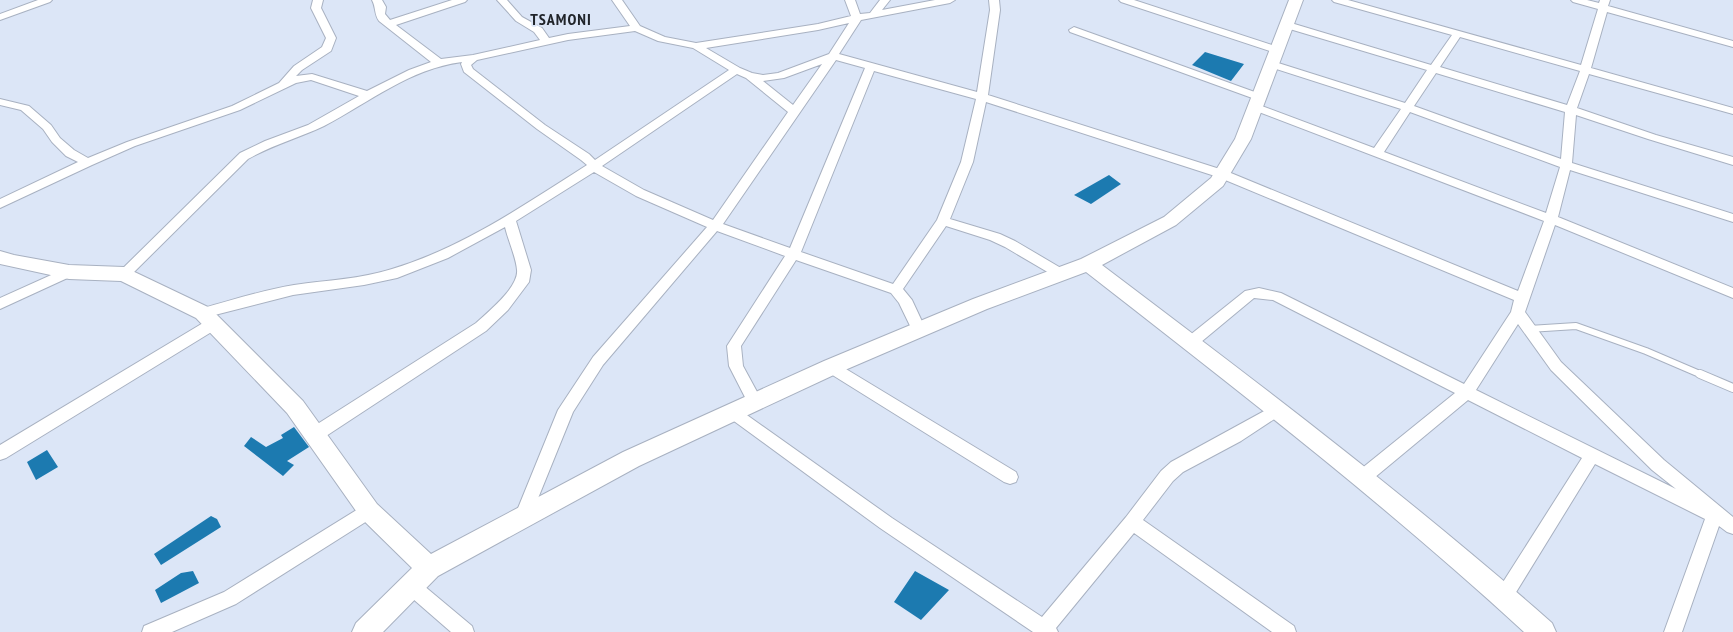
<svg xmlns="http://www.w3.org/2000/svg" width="1733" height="632" viewBox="0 0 1733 632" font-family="'PT Sans Narrow',sans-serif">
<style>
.building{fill:#1c7ab0}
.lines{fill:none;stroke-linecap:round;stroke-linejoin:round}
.lane-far1-casing{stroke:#a8b1c1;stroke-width:8}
.lane-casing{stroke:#a8b1c1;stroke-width:10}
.street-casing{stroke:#a8b1c1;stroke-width:2}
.secondary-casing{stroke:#a8b1c1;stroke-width:2}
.lane-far1{stroke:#fff;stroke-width:6}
.lane{stroke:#fff;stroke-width:8}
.street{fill:#fff;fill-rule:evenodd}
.secondary{fill:#fff;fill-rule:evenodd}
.labels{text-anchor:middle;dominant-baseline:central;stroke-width:3.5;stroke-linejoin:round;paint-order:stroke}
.far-district-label{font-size:16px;font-weight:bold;letter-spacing:1px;fill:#20242a;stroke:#dce6f7}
</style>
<rect width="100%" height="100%" fill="#dce6f7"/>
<path class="building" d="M1205,52L1244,64L1231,81L1192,65Z
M1109,175L1121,184L1091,204L1074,195Z
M294,427L309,447L287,461L294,465L283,476L244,446L251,437L266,447L283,438L281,435Z
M47,450L58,467L36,480L27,462Z
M211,516L217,519L221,527L161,565L154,554Z
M193,571L199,583L161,603L155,590L181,573Z
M915,571L949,590L921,620L894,602Z"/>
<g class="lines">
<defs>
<path id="lane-far1" d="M1529,329L1576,326L1646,351L1702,375"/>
<path id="lane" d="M1700,374L1733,388"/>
<path id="street" d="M38,0H52L50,2L0,20V14Z
M313,0H323L321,8L336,38L331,51L302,70L296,76L312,74L367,91L409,70L431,62L379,21C374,14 376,7 372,0H382L386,7L385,14L390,20L452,0H467L465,2L396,25L441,59L473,55L540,40L534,32L516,21L497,0H507L522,17L542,28L549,38L568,34L630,26L612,0H622L640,26L665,37L696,43L818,24L851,16L845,0H855L860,14L870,13L880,0H890L882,10L935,0H955L950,3L861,20L839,54L977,92L990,10L989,0H999L1000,10L988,95L1226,171L1518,291L1544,221L1251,109L1249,107L1251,105H1259L1374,148L1401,109L1267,66L1266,64L1271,61L1275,62L1405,103L1427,70L1283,27L1282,25L1283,23H1291L1431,65L1452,35L1334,2L1332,0H1348L1581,65L1598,9L1573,2L1571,0H1587L1599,3L1600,0H1610L1608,6L1733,41V47L1607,12L1591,68L1733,108V114L1589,74L1577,108L1656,135L1733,157V165L1648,139L1576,115L1572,163L1733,214V222L1570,170L1558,217L1733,288V298L1555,225L1525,312L1561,362L1664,460L1733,517V534L1727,532L1719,526L1682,632H1664L1705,519L1595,464L1510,602L1504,604L1498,602L1495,596L1498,590L1582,458L1468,400L1368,483L1362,485L1356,483L1354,478L1356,473L1455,393L1273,300L1254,298L1195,347L1190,348L1185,347L1183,343L1185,339L1245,291L1259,288L1281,293L1464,384L1511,312L1514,300L1218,177L986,102L973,162L950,219L1000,234L1015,241L1066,271L1068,274L1066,277L1061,279L1056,277L1005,247L990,240L946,226L903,289L912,300L926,330L924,334L919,335L914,334L899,303L891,293L796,260L741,346L743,366L762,401L759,405L754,407L749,405L729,366L727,346L785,256L717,231L603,365L573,412L528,523L522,525L516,523L514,518L558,410L593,357L707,227L636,196L594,172L516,221L531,270L529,282L508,310L486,331L320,440L314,441L308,440L306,435L308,430L476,323C488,312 519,287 517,270C516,257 508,240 505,227L448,258L397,278L364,285L293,295L203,318L198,317L196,313L198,309L203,308C233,300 263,290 294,285C327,280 361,279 392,269C462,248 526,204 587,165L581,160L537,129L464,72L461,64L462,62C409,69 370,102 324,126C299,138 272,145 248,159L129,277L124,279L119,277L117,274L240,153L265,141L308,125L359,96L311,80L296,83L240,110L135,146L92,165L0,208V199L78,162L66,156L52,142L43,129L21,110L0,105V99L29,106L51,125L60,138L74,150L88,158L127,142L232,106L279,83L294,66L322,47L326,38L311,8ZM849,23L829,54L778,73L763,75L752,73L740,68L706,48L818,30ZM635,31L658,41L693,48L729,70L595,160L589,154L545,125L473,69L471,65L477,60L568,40ZM1460,37L1580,71L1567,105L1440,67ZM836,60L865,68L790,248L723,224ZM822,64L793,105L763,81L784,78ZM874,71L976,99L961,162L937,220L893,284L801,252ZM1436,73L1565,112L1561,159L1414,106ZM737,74L746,78L788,112L713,220L644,190L602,166ZM1410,112L1560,167L1546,213L1384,152ZM1518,324L1551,370L1652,470L1676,489L1476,390Z
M1119,0H1134L1281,48L1282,50L1281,52H1273L1121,2Z
M1074,27L1263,95L1264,97L1263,99H1255L1070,32L1069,30Z
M69,267L74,269L76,272L74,275L0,309V298Z
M213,319L218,320L220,324L218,328L6,458L0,460V445L208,320Z
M831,361L836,363L1016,472L1018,477L1016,482L1010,484L1004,482L826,371L824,367L826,363Z
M1277,404L1282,406L1285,410L1282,414L1241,441L1183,472L1173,481L1143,520L1294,626L1296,632H1272L1134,533L1056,628L1058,632H1033L880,528L727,416L724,412L727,408L732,406L737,408L892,518L1042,617L1126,517L1161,471L1171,462Z
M369,504L375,506L377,511L375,516L236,604L172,632H142L144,626L224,592L363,506Z
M411,578L417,580L472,626L474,632H451L405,592L402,586L405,580Z"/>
<path id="secondary" d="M1289,0H1303L1251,139L1223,186L1176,225L1102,265C1249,376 1396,487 1535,608L1552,623L1556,632H1524C1385,504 1235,388 1086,272L987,309L838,373L639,466L438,576L383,632H352L356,623L412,568L361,518L287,413L196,318L121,281L69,279L0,264V251L14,255L69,265L124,267L210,308L303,401L377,504L431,554L623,452L824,361L973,299L1081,259L1164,217L1211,178L1235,139Z"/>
</defs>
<use href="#lane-far1" class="lane-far1-casing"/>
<use href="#lane" class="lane-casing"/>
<use href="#street" class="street-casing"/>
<use href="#secondary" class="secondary-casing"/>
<use href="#lane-far1" class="lane-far1"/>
<use href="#lane" class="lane"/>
<use href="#street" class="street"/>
<use href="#secondary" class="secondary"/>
</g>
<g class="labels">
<g class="far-district-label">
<text x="561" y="19">TSAMONI</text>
</g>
</g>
</svg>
